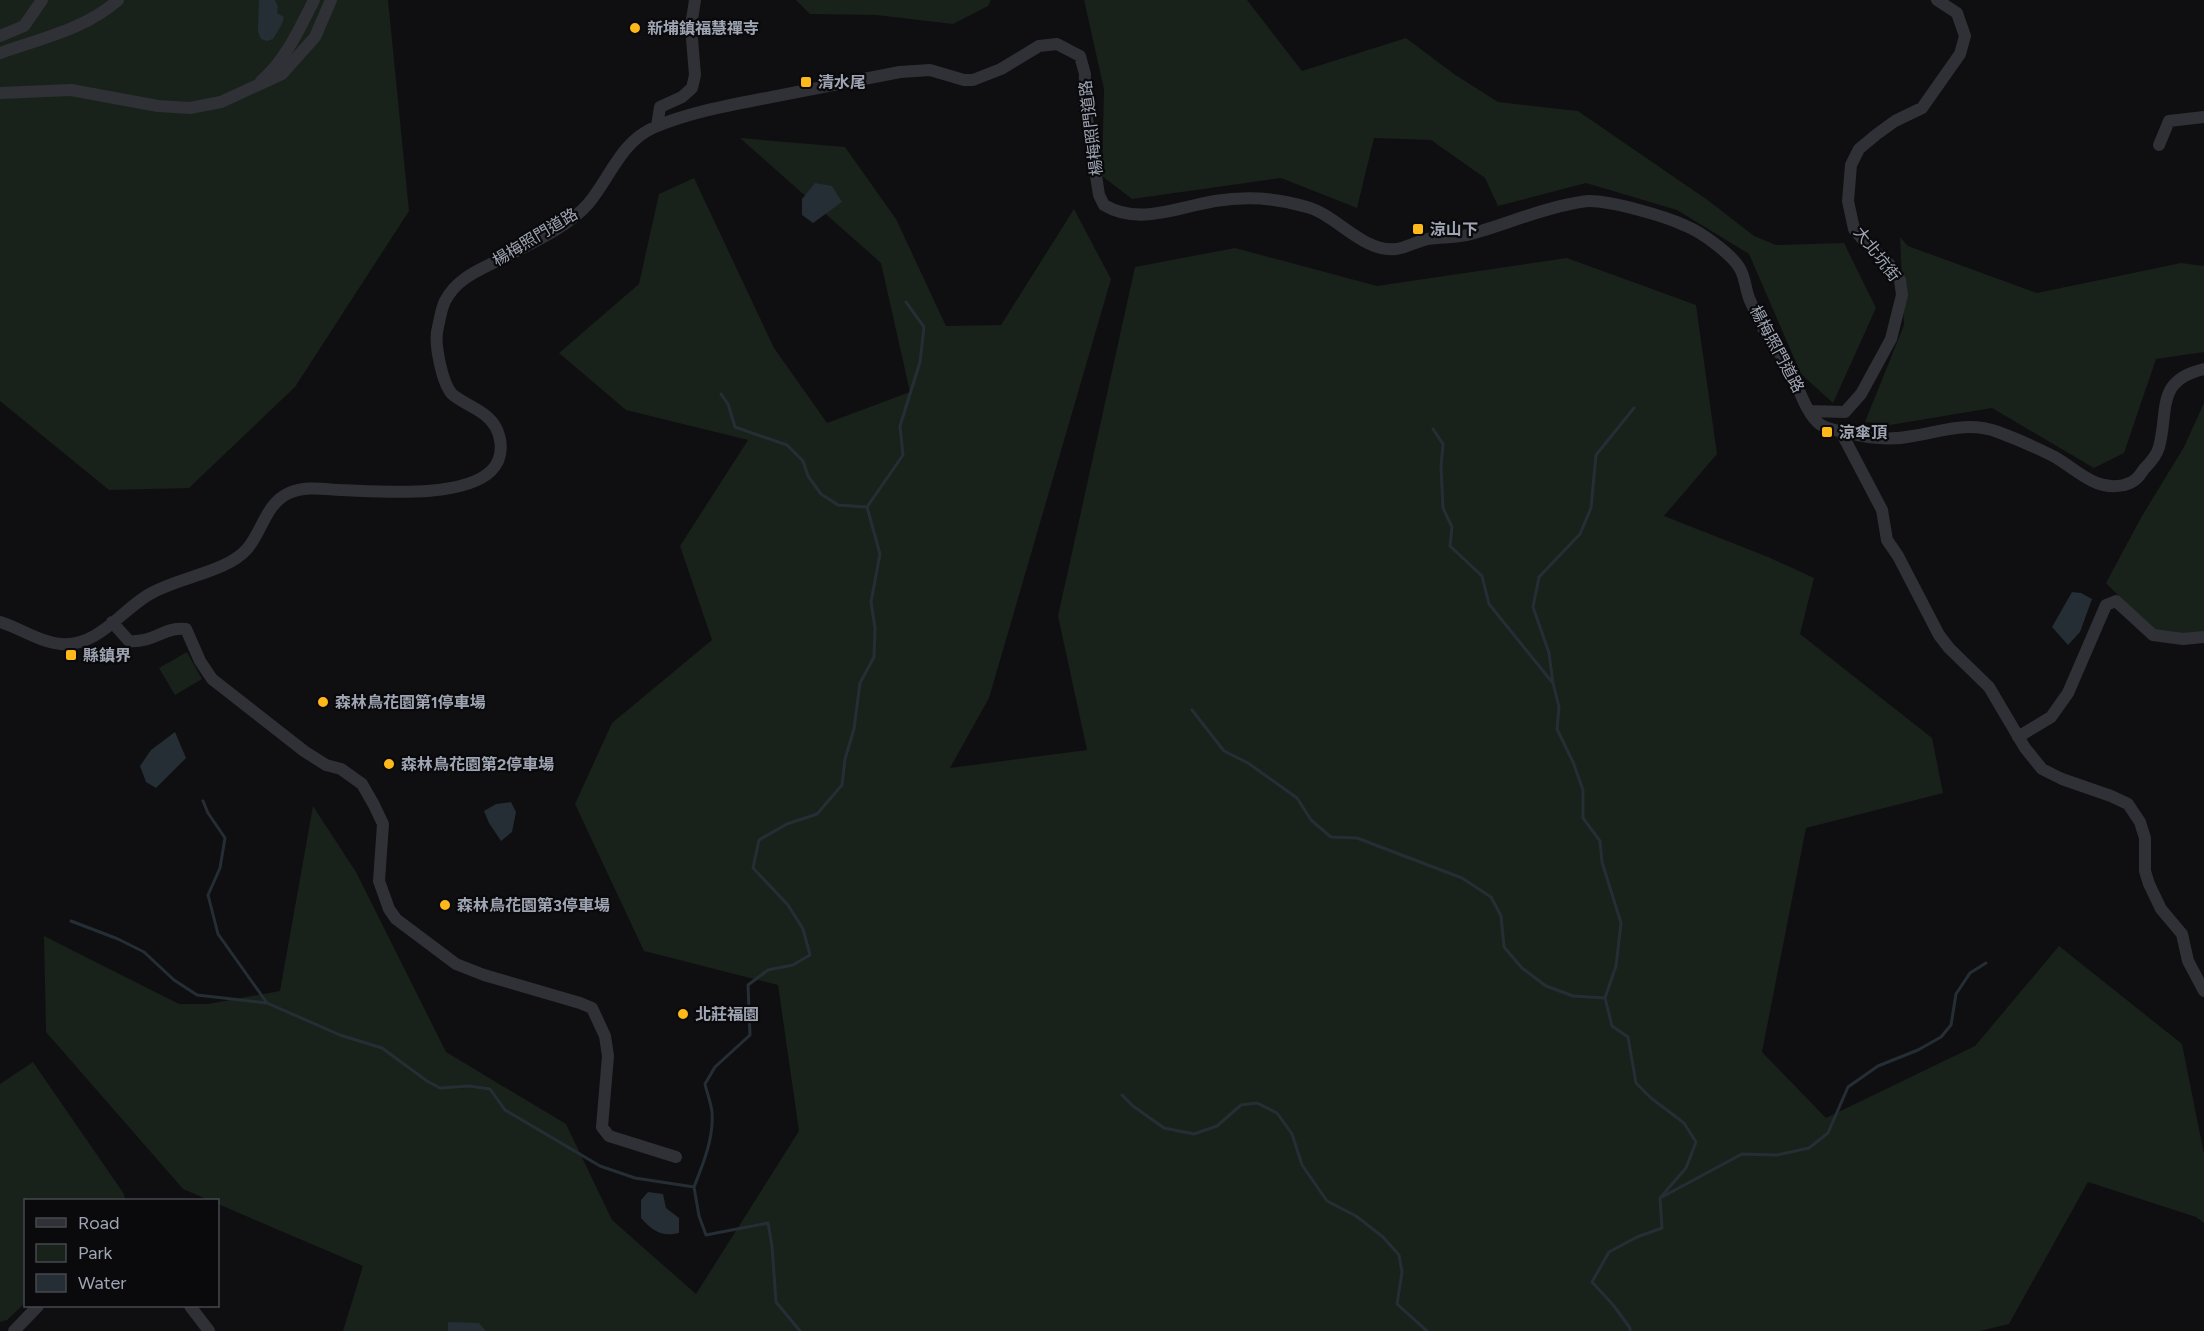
<svg xmlns="http://www.w3.org/2000/svg" width="2204" height="1331" viewBox="0 0 2204 1331" font-family="Figtree,'Noto Sans TC',sans-serif">
<style>
.green{fill:#19211b}
.water{fill:#252e35}
.lines{fill:none;stroke-linecap:round;stroke-linejoin:round}
.stream{stroke:#252e35;stroke-width:3}
.minor{stroke:#303136;stroke-width:12}
.poi-dot{fill:#ffb819;stroke:#0a0a0c;stroke-width:2}
.labels{text-anchor:middle;dominant-baseline:central;stroke-width:4.5;stroke-linejoin:round;paint-order:stroke}
.poi-label{font-size:16px;font-weight:bold;fill:#9fa5b3;stroke:#0a0a0c;text-anchor:start}
.street-label{font-size:16px;fill:#9fa5b3;stroke:#0a0a0c}
</style>
<rect width="100%" height="100%" fill="#0f0f11"/>
<path class="green" d="M0,0H388L409,211L295,387L189,488L109,490L0,401Z
M796,0H991L988,6L953,24L876,15L810,14Z
M1084,0H1247L1302,71L1406,38L1454,74L1498,102L1578,111L1709,201L1754,236L1776,245L1844,243L1876,308L1833,403L1801,374L1749,254L1677,210L1586,183L1498,206L1485,178L1431,140L1374,138L1357,208L1281,178L1132,199L1102,176L1104,89Z
M740,138L845,147L896,219L946,326L1001,325L1074,209L1111,279L989,698L950,768L1087,750L1058,616L1135,267L1235,248L1377,286L1567,258L1696,305L1717,454L1664,516L1768,557L1814,578L1800,634L1932,738L1943,793L1806,828L1762,1052L1826,1118L1975,1046L2059,946L2182,1044L2204,1154V1223L2196,1217L2088,1182L2009,1324L1980,1331H343L363,1266L218,1204V1200H209L183,1189L46,1032L44,936L179,1004H208L280,991L313,806L356,872L446,1052L566,1124L612,1220L696,1294L799,1131L778,985L644,951L575,804L612,723L712,640L680,546L748,440L626,410L559,353L639,284L659,194L694,178L774,348L827,423L910,392L881,263Z
M1900,237L1908,246L2037,293L2181,263L2204,266V352L2156,359L2124,453L2094,468L1992,408L1890,425L1865,422L1904,325Z
M2204,403V638L2157,635L2106,583L2142,516L2184,447Z
M187,652L202,679L175,695L159,668Z
M33,1062L124,1194L125,1200H26L25,1303L7,1320L0,1322V1084Z"/>
<path class="water" d="M259,0H275L278,7L277,13L284,17L282,24L273,39L267,41L261,39L258,32Z
M815,183L832,186L842,202L813,223L802,215V199Z
M2072,592L2081,593L2092,599L2080,632L2068,645L2052,627Z
M175,732L186,758L156,788L146,782L140,766L151,750Z
M511,802L516,812L512,832L501,841L489,823L484,811L496,804Z
M648,1192L663,1194L666,1208L679,1218V1233C661,1237 653,1231 641,1218V1200Z
M448,1322L479,1323L486,1331H448Z"/>
<g class="lines">
<path class="stream" d="M721,394L728,404L735,427L787,445L803,461L808,476L821,494L838,505L867,507
M1433,429L1443,444L1441,467L1443,508L1452,527L1450,546L1482,576L1489,604L1552,682
M1192,710L1224,751L1248,763L1297,798L1311,820L1331,837L1357,838L1462,878L1491,897L1501,916L1504,947L1522,968L1546,986L1573,996L1605,998
M203,801L208,813L225,838L220,868L208,895L218,934L267,1003L340,1035L382,1048L427,1081L440,1088L469,1086L490,1089L505,1110L600,1166L635,1178L694,1187L699,1216L706,1235L768,1223L772,1246L776,1302L800,1331
M71,921L118,939L144,952L174,980L197,995L266,1003
M1122,1095L1133,1106L1164,1128L1194,1134L1217,1126L1241,1105L1257,1103L1277,1113L1292,1134L1302,1165L1327,1201L1356,1216L1383,1237L1399,1255L1402,1272L1397,1304L1427,1331
M694,1187C703,1164 714,1138 712,1112C711,1103 707,1093 705,1084L715,1067L750,1035L748,985L768,970L793,965L810,955L803,929L788,905L753,868L759,840L787,824L817,814L842,785L845,759L854,729L860,683L874,657L875,628L871,602L880,554L867,507L903,455L900,426L920,362L924,327L906,302
M1662,1197L1742,1154L1777,1155L1809,1148L1828,1133L1848,1087L1878,1066L1918,1050L1941,1037L1951,1025L1956,994L1970,973L1986,963
M1630,1331V1328L1614,1306L1592,1282L1609,1252L1637,1237L1662,1228L1660,1198L1686,1168L1696,1142L1684,1123L1651,1098L1636,1083L1628,1037L1612,1026L1605,998L1616,966L1621,923L1602,862L1600,841L1583,818V790L1573,762L1557,729L1559,707L1553,683L1549,653L1533,607L1539,577L1580,534L1591,508L1596,455L1634,408"/>
<path class="minor" d="M0,36L24,26L42,0
M0,53C39,39 86,29 118,0
M261,81C285,61 300,28 314,0
M0,93L71,90L158,106L190,108L221,102L282,74L315,37L331,0
M657,126L660,107L682,97L692,88L695,75L691,26L695,0
M2159,145L2169,121L2204,117
M1810,411L1845,412L1861,394L1891,339L1902,295L1900,280L1889,264L1865,242L1854,229L1848,201L1851,165L1859,149L1877,134L1895,121L1922,108L1960,54L1965,36L1957,13L1937,0
M1841,432L1882,510L1887,540L1898,556L1939,635L1949,648L1989,687L2025,748L2042,769L2062,779L2111,796L2128,804L2140,822L2145,838V871L2149,884L2161,909L2182,934L2188,961L2204,991
M0,622C20,628 39,642 61,644C97,647 120,612 148,595C177,577 226,573 247,549C262,532 266,503 289,493C305,486 322,489 340,490C378,491 462,499 491,471C507,455 502,428 485,415C475,407 461,402 452,394C442,383 435,346 437,332C439,323 441,309 445,301C457,278 479,270 501,259C528,245 568,227 588,204C610,178 621,141 655,127C688,113 725,106 761,99C807,90 854,81 900,72L930,70L964,80H973L1001,69L1039,46L1057,44L1080,56L1085,74L1084,99L1099,195L1104,205C1139,226 1178,207 1215,201C1245,196 1277,198 1307,207C1337,215 1363,253 1396,249C1406,248 1417,241 1428,239C1441,237 1454,238 1467,235C1502,226 1534,211 1570,204C1576,203 1583,201 1589,201C1612,201 1665,216 1686,226C1701,232 1730,253 1739,267C1745,276 1745,287 1749,298C1753,308 1759,318 1763,328C1770,342 1781,354 1789,367C1797,383 1806,415 1821,425C1830,430 1843,432 1853,434C1873,439 1893,440 1913,436C1943,431 1968,421 1998,432C2017,439 2035,447 2053,456C2077,469 2095,492 2124,485C2134,483 2139,477 2144,469C2150,463 2157,455 2159,447C2169,411 2155,380 2204,369
M112,622L129,641C154,643 165,626 186,629L200,661L212,679L304,751L326,765L341,769L362,784L374,805L383,824L379,881L389,909L396,919L456,964L484,975L580,1003L592,1008L605,1036L608,1056L602,1127L609,1136L676,1157
M2018,737L2051,717L2068,693L2106,605L2116,601L2153,635L2183,639L2204,637
M190,1306L209,1331
M14,1331L38,1306"/>
</g>
<g class="poi-dot">
<circle cx="635" cy="28" r="6"/>
<rect x="800" y="76" width="12" height="12" rx="3"/>
<rect x="1412" y="223" width="12" height="12" rx="3"/>
<rect x="1821" y="426" width="12" height="12" rx="3"/>
<rect x="65" y="649" width="12" height="12" rx="3"/>
<circle cx="323" cy="702" r="6"/>
<circle cx="389" cy="764" r="6"/>
<circle cx="445" cy="905" r="6"/>
<circle cx="683" cy="1014" r="6"/>
</g>
<g class="labels">
<g class="poi-label">
<text x="647" y="28">新埔鎮福慧禪寺</text>
<text x="818" y="82">清水尾</text>
<text x="1430" y="229">涼山下</text>
<text x="1839" y="432">涼傘頂</text>
<text x="83" y="655">縣鎮界</text>
<text x="335" y="702">森林鳥花園第1停車場</text>
<text x="401" y="764">森林鳥花園第2停車場</text>
<text x="457" y="905">森林鳥花園第3停車場</text>
<text x="695" y="1014">北莊福園</text>
</g>
<g class="street-label">
<text transform="translate(1091 128) rotate(-97)">楊梅照門道路</text>
<text transform="translate(535 237) rotate(-31)">楊梅照門道路</text>
<text transform="translate(1877 254) rotate(52)">大北坑街</text>
<text transform="translate(1777 349) rotate(62)">楊梅照門道路</text>
</g>
</g>
<rect x="24" y="1199" width="195" height="108" fill="#0a0a0c" stroke="#46484f" stroke-width="1.5"/>
<rect x="36" y="1218" width="30" height="9" fill="#303136" stroke="#46484f" stroke-width="1.5"/>
<text x="78" y="1229" font-size="18" fill="#9fa5b3">Road</text>
<rect x="36" y="1244" width="30" height="18" fill="#19211b" stroke="#46484f" stroke-width="1.5"/>
<text x="78" y="1259" font-size="18" fill="#9fa5b3">Park</text>
<rect x="36" y="1274" width="30" height="18" fill="#252e35" stroke="#46484f" stroke-width="1.5"/>
<text x="78" y="1289" font-size="18" fill="#9fa5b3">Water</text>
</svg>
